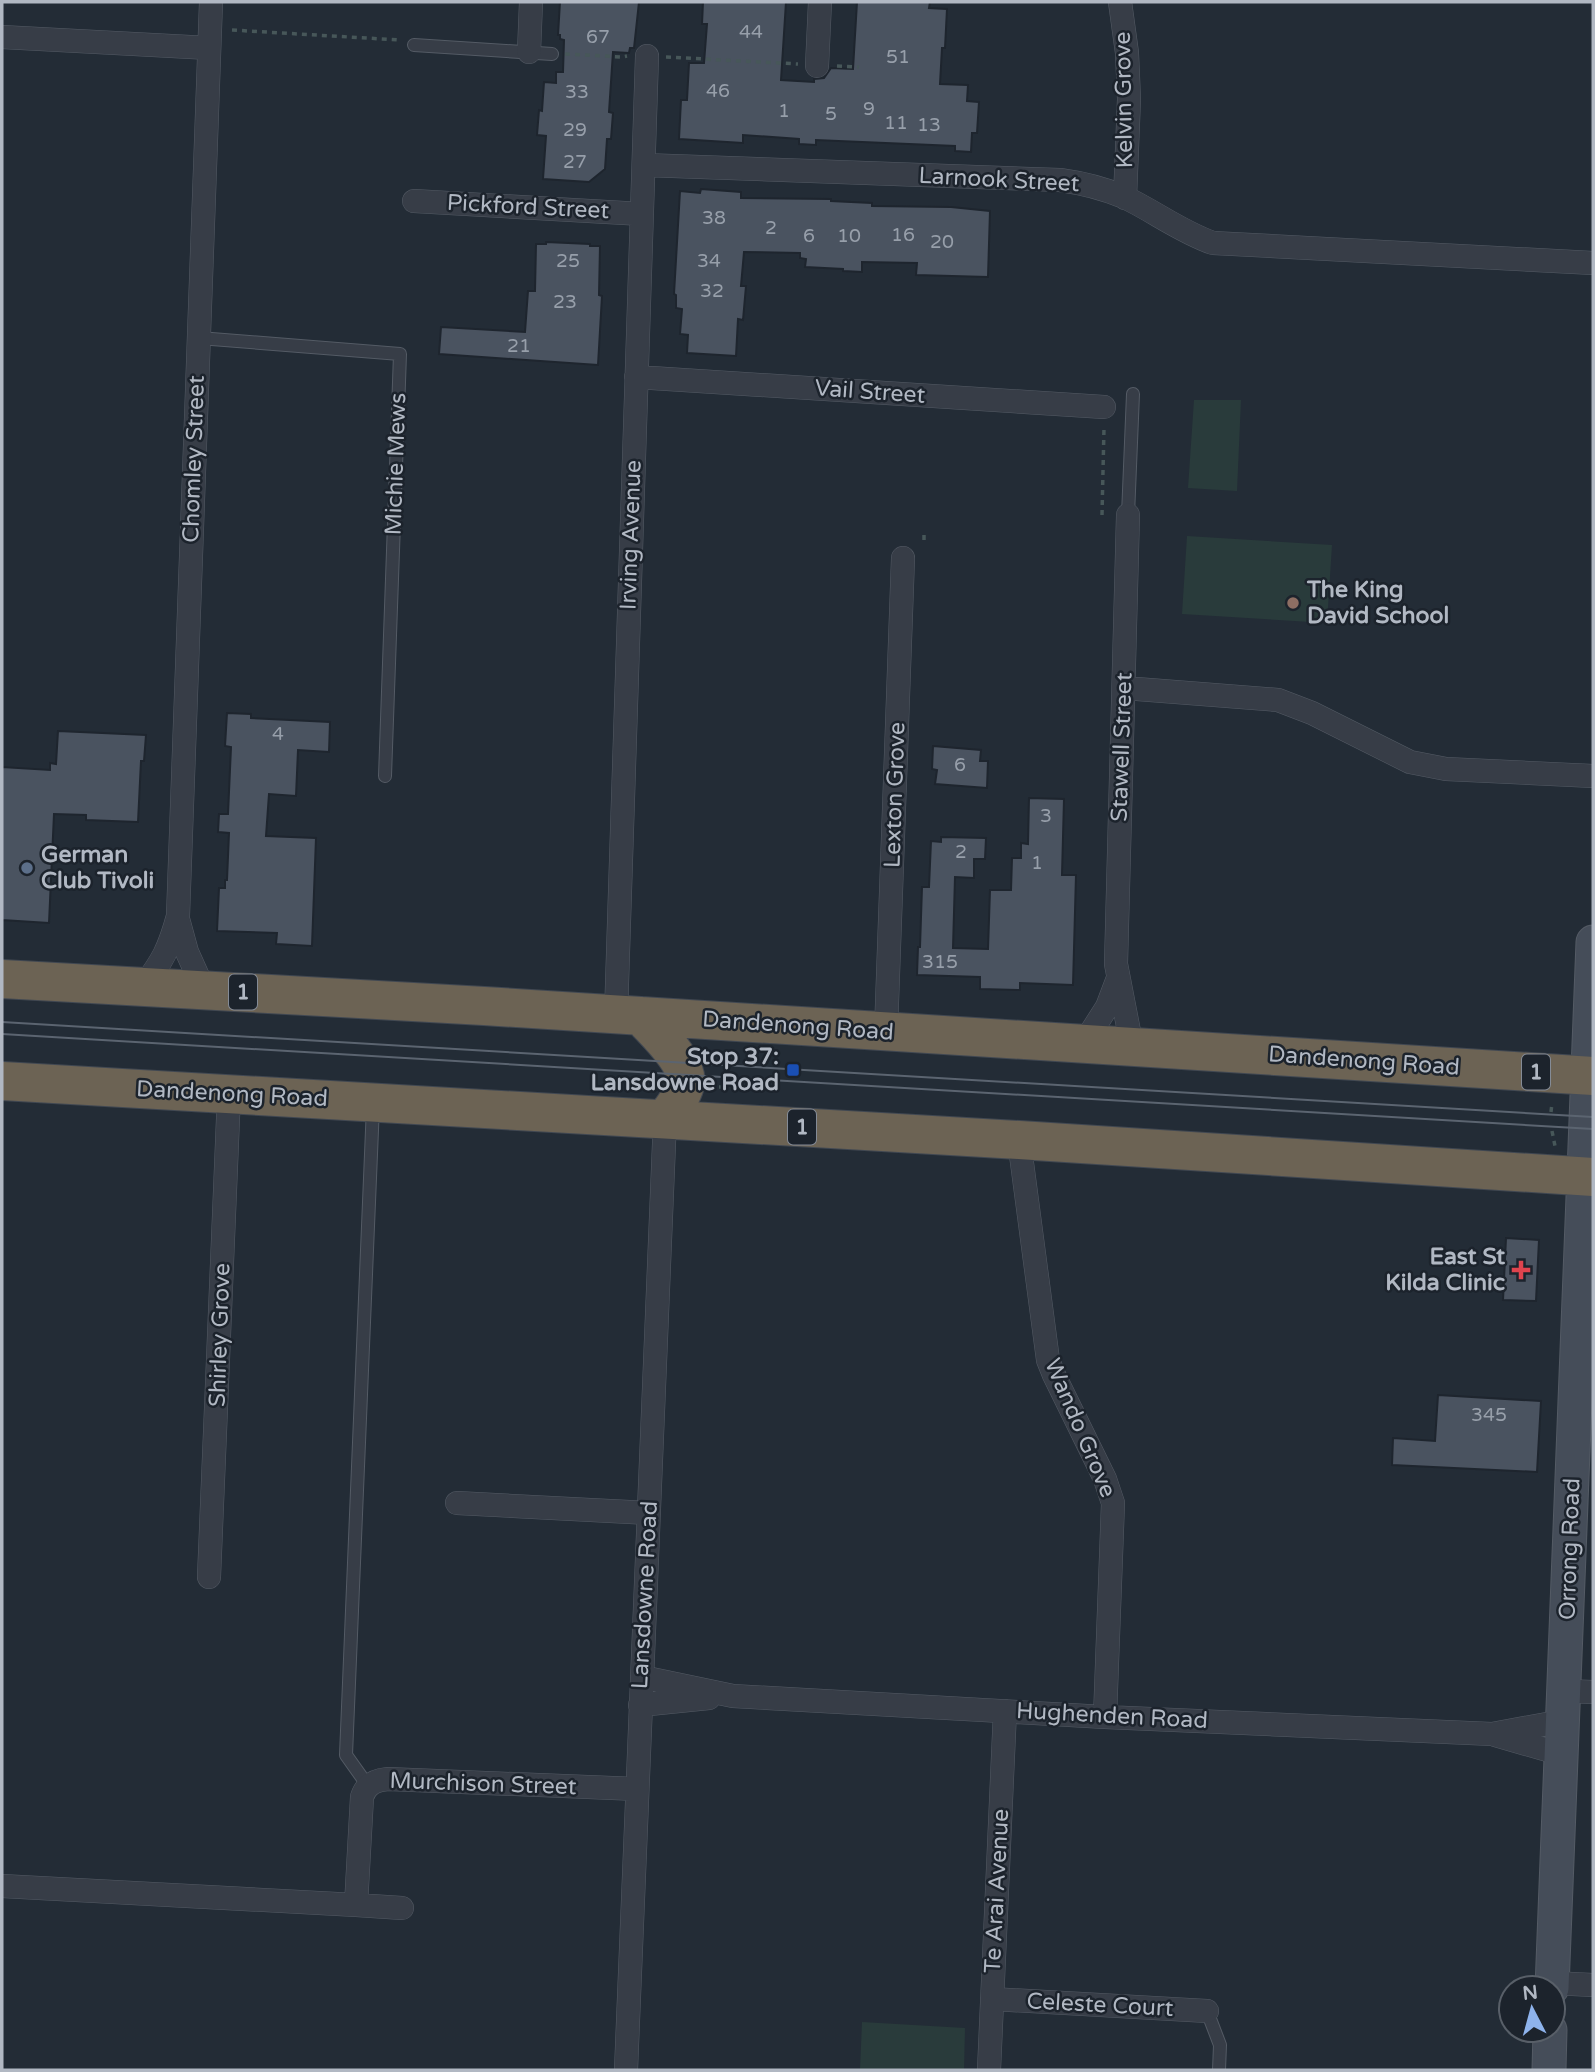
<svg xmlns="http://www.w3.org/2000/svg" width="1595" height="2072" viewBox="0 0 1595 2072" font-family="'Varela Round',sans-serif">
<style>
.green{fill:#293b3b}
.building{fill:#4a5360;stroke:#1e252e;stroke-width:2}
.lines{fill:none;stroke-linecap:round;stroke-linejoin:round}
.lane-casing{stroke:#545b65;stroke-width:14}
.street-casing{stroke:#545b65;stroke-width:24}
.secondary-casing{stroke:#545b65;stroke-width:35}
.highway-casing{stroke:#414852;stroke-width:40}
.path{stroke:#475759;stroke-width:3.5;stroke-dasharray:5 5;stroke-linecap:butt}
.lane{stroke:#373d47;stroke-width:12}
.street{stroke:#373d47;stroke-width:23}
.secondary{stroke:#454d59;stroke-width:33}
.highway{stroke:#6c6354;stroke-width:38}
.tram{stroke:#5b6470;stroke-width:2}
.education-dot{fill:#8d6e63;stroke:#1c232c;stroke-width:2.5}
.service-dot{fill:#5c6f8a;stroke:#1c232c;stroke-width:2.5}
.transit-dot{fill:#1a4fb4;stroke:#1c232c;stroke-width:2.5}
.health-dot{fill:#e0444e;stroke:#1c232c;stroke-width:2.5}
.labels{text-anchor:middle;dominant-baseline:central;stroke-width:5;stroke-linejoin:round;paint-order:stroke}
.number-label{font-size:19px;fill:#979faa}
.shield{fill:#1c232c;stroke:#848b96;stroke-width:2}
.shield-label{font-size:21px;font-weight:bold;fill:#b1b8c3}
.street-label{font-size:23px;fill:#b1b8c3;stroke:#1c232c}
.poi-label{font-size:23px;font-weight:bold;fill:#b1b8c3;stroke:#1c232c;text-anchor:start}
</style>
<rect width="100%" height="100%" fill="#232c36"/>
<path class="green" d="M1194,400H1241L1237,491L1188,488Z
M1187,536L1332,545L1327,623L1182,614Z
M862,2022L965,2028L964,2070H860Z"/>
<path class="building" d="M560,2H639L634,48H630L629,53L613,52L609,112L613,113L611,139H607L605,169L589,182L543,179L546,136L537,135L539,110L542,111L544,82L556,83V72H563L564,40L560,39V35H558Z
M703,2H786L781,80L814,82V79L824,78L831,68L853,69L857,2H930L929,8L947,9L945,48H942L940,84L968,85L967,101L979,102L977,133H972L971,152L955,151V146L816,140V145L799,144V139L743,135V143L679,139L681,100H687L689,63H704L707,24H702Z
M701,189L741,192V198L831,199V201L872,203V206L951,207L990,211L988,277L916,275L917,263L862,262V272L843,271V269L805,267L806,259L800,258V253L744,252L741,286H746L743,320L738,319L736,356L687,353L688,335L680,334L682,309L676,308V295L674,294L680,191L700,193Z
M546,242L590,244V246H600L599,295L602,296L598,365L439,354L441,327L525,332L528,291H535L536,244H546Z
M227,713L251,714V718L330,722L329,752L298,750L296,796L269,794L266,836L316,838L312,946L276,944L277,933L217,931L219,888H225V880H227L229,833L218,832L219,814H228L231,747L225,746Z
M58,731L146,735L144,761H141L138,822L86,820V815L54,814L49,923L2,920V767L50,770V763L56,764Z
M933,746L981,750L980,761H988L987,788L935,784L937,770L932,769Z
M1029,798L1064,799L1062,875H1076L1073,985L1020,983V990L980,989V977L917,975L918,947H920L922,887H929L931,841L941,842V837L986,838L985,859H974V878L955,877L953,948L988,949L990,890H1011L1012,858H1021V843L1028,844Z
M1506,1238L1539,1240L1536,1301L1503,1300Z
M1438,1395L1541,1401L1537,1472L1392,1465L1393,1438L1435,1441Z"/>
<g class="lines">
<defs>
<path id="lane" d="M414,45L552,54
M199,338L400,354L385,776
M1128,515L1133,394
M368,1786L346,1755L373,1106
M1207,2011L1220,2045L1219,2070"/>
<path id="street" d="M1120,2L1127,53L1129,99L1125,198
M2,37L209,48
M529,52L531,2
M817,66L820,2
M644,165L1060,180C1082,183 1103,188 1124,197C1154,211 1181,232 1213,243L1593,263
M414,201L642,214
M636,377L1104,407
M1128,515L1116,964L1132,1047
M1124,688L1278,700L1312,713L1410,762L1446,769L1593,776
M178,919L187,952L204,990
M143,987C163,960 169,949 178,916L211,2
M616,1015L647,56
M886,1031L903,558
M1084,1043L1107,1007L1118,978
M1019,1140L1048,1360L1054,1375L1105,1479L1113,1503L1105,1717
M457,1503L649,1513
M209,1577L229,1094
M642,1677L733,1696L1105,1717L1492,1734L1563,1721
M1564,1691L1593,1692
M640,1705L709,1698
M1495,1735L1561,1754
M2,1886L356,1905L362,1797C366,1784 376,1780 388,1779L637,1789
M356,1905L402,1908
M1552,1983L1593,1985
M992,1999L1207,2011
M626,2070L665,1119
M989,2070L1005,1711"/>
<path id="secondary" d="M1552,1988L1593,942
M1549,2070L1550,2030"/>
<path id="highway" d="M2,979L484,1006L1593,1076
M641,1016C655,1032 690,1062 685,1085C682,1097 672,1109 665,1119
M2,1081L1019,1140L1593,1177"/>
</defs>
<use href="#lane" class="lane-casing"/>
<use href="#street" class="street-casing"/>
<use href="#secondary" class="secondary-casing"/>
<use href="#highway" class="highway-casing"/>
<path class="path" d="M232,30L399,40
M565,54L622,57L627,56
M666,57L798,64
M837,66L859,67
M1102,515L1104,428
M924,540V530
M719,1087H726
M1551,1112L1552,1103
M1552,1131L1555,1146"/>
<use href="#lane" class="lane"/>
<use href="#street" class="street"/>
<use href="#secondary" class="secondary"/>
<use href="#highway" class="highway"/>
<path class="tram" d="M2,1022L1593,1117
M2,1034L1593,1129"/>
</g>
<circle class="education-dot" cx="1293" cy="603" r="7"/>
<circle class="service-dot" cx="27" cy="868" r="7"/>
<rect class="transit-dot" x="786" y="1063" width="14" height="14" rx="3.5"/>
<path class="health-dot" d="M1517.5 1259.5h7v7h7v7h-7v7h-7v-7h-7v-7h7z"/>
<g class="labels">
<g class="number-label">
<text x="751" y="32">44</text>
<text x="598" y="37">67</text>
<text x="898" y="57">51</text>
<text x="718" y="91">46</text>
<text x="577" y="92">33</text>
<text x="869" y="109">9</text>
<text x="784" y="111">1</text>
<text x="831" y="114">5</text>
<text x="896" y="123">11</text>
<text x="929" y="125">13</text>
<text x="575" y="130">29</text>
<text x="575" y="162">27</text>
<text x="714" y="218">38</text>
<text x="771" y="228">2</text>
<text x="903" y="235">16</text>
<text x="809" y="236">6</text>
<text x="849" y="236">10</text>
<text x="942" y="242">20</text>
<text x="568" y="261">25</text>
<text x="709" y="261">34</text>
<text x="712" y="291">32</text>
<text x="565" y="302">23</text>
<text x="519" y="346">21</text>
<text x="278" y="734">4</text>
<text x="960" y="765">6</text>
<text x="1046" y="816">3</text>
<text x="961" y="852">2</text>
<text x="1037" y="863">1</text>
<text x="940" y="962">315</text>
<text x="1489" y="1415">345</text>
</g>
<g class="shield">
<rect x="229" y="974.5" width="28" height="35" rx="5"/>
<rect x="1522" y="1054.5" width="28" height="35" rx="5"/>
<rect x="788" y="1109.5" width="28" height="35" rx="5"/>
</g>
<g class="shield-label">
<text x="243" y="992">1</text>
<text x="1536" y="1072">1</text>
<text x="802" y="1127">1</text>
</g>
<g class="street-label">
<text transform="translate(1124 100) rotate(-91)">Kelvin Grove</text>
<text transform="translate(999 180) rotate(3)">Larnook Street</text>
<text transform="translate(528 207) rotate(3)">Pickford Street</text>
<text transform="translate(870 392) rotate(4)">Vail Street</text>
<text transform="translate(194 459) rotate(-88)">Chomley Street</text>
<text transform="translate(396 464) rotate(-88)">Michie Mews</text>
<text transform="translate(631 535) rotate(-88)">Irving Avenue</text>
<text transform="translate(1122 747) rotate(-88)">Stawell Street</text>
<text transform="translate(895 795) rotate(-88)">Lexton Grove</text>
<text transform="translate(798 1026) rotate(4)">Dandenong Road</text>
<text transform="translate(1364 1061) rotate(4)">Dandenong Road</text>
<text transform="translate(232 1094) rotate(3)">Dandenong Road</text>
<text transform="translate(220 1335) rotate(-88)">Shirley Grove</text>
<text transform="translate(1080 1428) rotate(67)">Wando Grove</text>
<text transform="translate(1570 1549) rotate(-88)">Orrong Road</text>
<text transform="translate(645 1595) rotate(-87)">Lansdowne Road</text>
<text transform="translate(1112 1716) rotate(3)">Hughenden Road</text>
<text transform="translate(483 1784) rotate(2)">Murchison Street</text>
<text transform="translate(997 1891) rotate(-87)">Te Arai Avenue</text>
<text transform="translate(1100 2005) rotate(3)">Celeste Court</text>
</g>
<g class="poi-label">
<text x="1307" y="590">The King<tspan x="1307" dy="26">David School</tspan></text>
<text x="41" y="855">German<tspan x="41" dy="26">Club Tivoli</tspan></text>
<text x="779" y="1057" text-anchor="end">Stop 37:<tspan x="779" dy="26">Lansdowne Road</tspan></text>
<text x="1505" y="1257" text-anchor="end">East St<tspan x="1505" dy="26">Kilda Clinic</tspan></text>
</g>
</g>
<rect width="1595" height="2072" fill="none" stroke="#b1b8c3" stroke-width="7"/>
<g transform="translate(1532 2009) rotate(354)"><circle r="33" fill="#1c232c" stroke="#585f68" stroke-width="2"/>
<path d="M0-5L12 26L0 18L-12 26Z" fill="#8eb3ec"/>
<text y="-10" font-size="19" font-weight="bold" text-anchor="middle" fill="#b1b8c3">N</text>
</g>
</svg>
